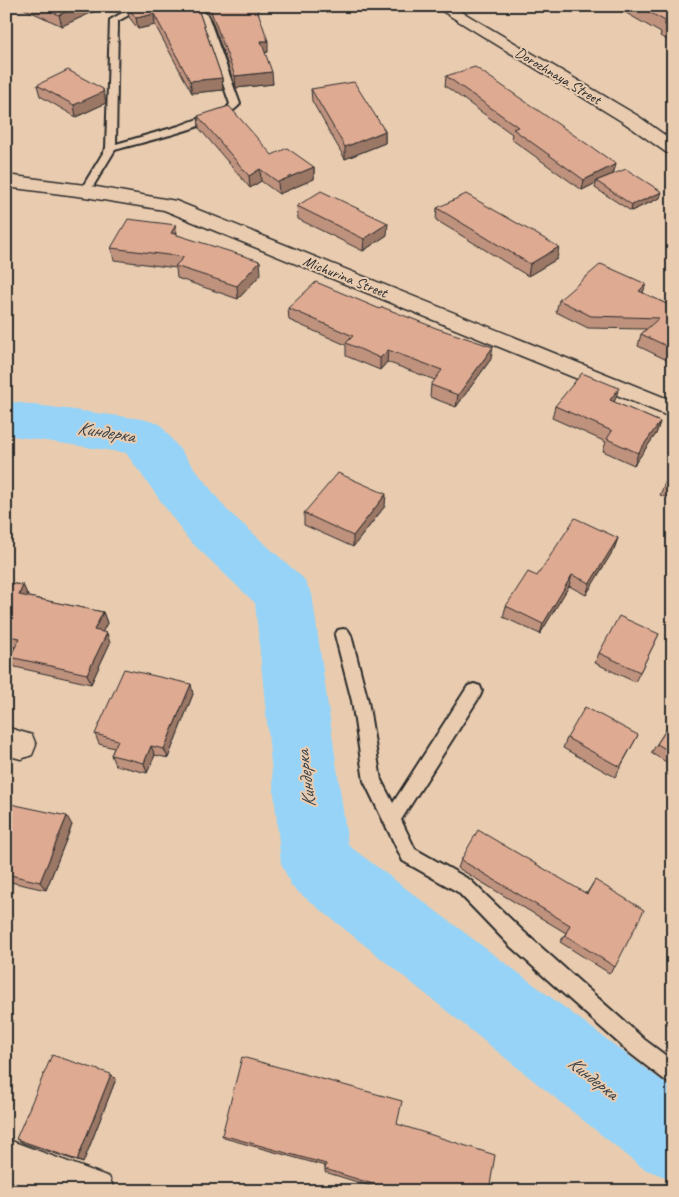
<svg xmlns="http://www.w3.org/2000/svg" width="679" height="1197" viewBox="0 0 679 1197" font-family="Caveat,sans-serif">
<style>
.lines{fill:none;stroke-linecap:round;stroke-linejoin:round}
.river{fill:#96d3f7;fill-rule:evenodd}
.service-casing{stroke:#2b2b2b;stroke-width:4}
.minor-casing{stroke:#2b2b2b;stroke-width:3}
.service{fill:#e9ccb0;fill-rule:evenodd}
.minor{fill:#e9ccb0;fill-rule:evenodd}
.wall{fill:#bf927e;stroke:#2b2b2b}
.shaded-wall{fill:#9b7766;stroke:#2b2b2b}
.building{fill:#deaa92;stroke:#2b2b2b}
.labels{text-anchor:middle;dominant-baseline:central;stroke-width:4;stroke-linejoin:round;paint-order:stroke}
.far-street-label{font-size:15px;fill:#2b2b2b;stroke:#e9ccb0}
.water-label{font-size:19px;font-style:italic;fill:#3b444a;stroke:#e9ccb0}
</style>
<rect width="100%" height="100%" fill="#e9ccb0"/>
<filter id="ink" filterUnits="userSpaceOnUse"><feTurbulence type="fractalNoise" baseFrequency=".02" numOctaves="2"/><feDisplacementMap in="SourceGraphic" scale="10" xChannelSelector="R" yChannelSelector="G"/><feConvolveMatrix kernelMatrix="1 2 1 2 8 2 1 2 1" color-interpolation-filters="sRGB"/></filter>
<g filter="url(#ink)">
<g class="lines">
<path class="river" d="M6,401L142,419L160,424L226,509L303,578L312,594L348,845L673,1089V1180L644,1169L292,887L281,863L255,603L188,539L126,453L6,435Z"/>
<defs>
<path id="service" d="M134,6H145L118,21L116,144L179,126L227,108L230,104L200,17L188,6H197L208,16L240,104C225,124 142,142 115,150L89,193H81L80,191L106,148L110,20Z
M343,629L348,630L351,635L368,701L381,780L393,803L468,686L474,684L480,686L482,691L480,696L401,820L415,849L470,880L524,932L645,1040L673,1061V1084L666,1081L631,1054L510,946L458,892L403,861L364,781L352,701L335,635L338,630Z"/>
<path id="minor" d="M434,6H452L638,116L673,141V154L667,153L626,124Z
M6,175L85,185L176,201L673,401V418L164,210L85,197L6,187Z
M6,727L32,735L36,745L32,755L21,759L6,755Z
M6,1139L109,1177L115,1191H39L6,1179Z"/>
</defs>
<use href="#service" class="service-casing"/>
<use href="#minor" class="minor-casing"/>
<use href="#service" class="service"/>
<use href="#minor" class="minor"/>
</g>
<path class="wall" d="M18,6H106L62,26Z
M118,6H197L222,78L223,90L192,93L155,25L138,29L129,17L127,8L122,11Z
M200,6H256L268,52L265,53L273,84L236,88L210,15Z
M614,6H673V43L660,36L661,33Z
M446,76L616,164L613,174L660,198L631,211L595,188L596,183L582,190L511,139L512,134L445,86Z
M37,85L106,101V103L76,117L40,96Z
M311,89L385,131V143L345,159L312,101Z
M198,116L272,155L314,167V179L279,194L261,181L250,188L199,128Z
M297,206L387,235L363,251L298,219Z
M437,208L557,259L528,276L436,220Z
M176,225L177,235L261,274L238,299L177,278L176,268L114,260L111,248Z
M643,293L673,307V363L638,346L641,334L646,329L588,328L556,312L559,300Z
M288,308L491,359L456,407L430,397L431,385L435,380L387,362L380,370L346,356V345L289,320Z
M615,400L614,402L660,422L656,434L634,465L603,451L606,442L552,418L555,406Z
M673,470V500L660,495L665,483Z
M385,506L353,547L304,525V513Z
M618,538L614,549L586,595L569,586L540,634L503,617L506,606L537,576Z
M6,583L23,585L28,596V597L103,612L107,623L102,632L110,643L91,684L15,667L10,657L15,647L6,646Z
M659,634L635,682L595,663L599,653Z
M193,694L168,758L155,755L147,773L115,765L111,755L114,748L99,744L95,734Z
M673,719V766L651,753Z
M638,735L615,777L563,748L567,738Z
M6,803L72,825L46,890L6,881Z
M461,860L587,893L595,880L615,967L609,973L560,942L566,933L458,868Z
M116,1079L83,1163L23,1143L16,1139Z
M397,1124L489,1191H386L325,1172V1166L224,1138L222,1135Z"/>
<path class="shaded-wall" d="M78,6H106L62,26L59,15Z
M121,6H127V8L122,11Z
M154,14L155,25L138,29L136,18Z
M261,41H268V52L262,53Z
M272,72L273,84L236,88L235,76Z
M222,78L223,90L192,93L190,81Z
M103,89L106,103L76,117L74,105Z
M385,131V143L345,159V147Z
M616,164L613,174L596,181V183L582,190L584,180Z
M314,167V179L279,194L278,182Z
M260,169L261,181L250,188L249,176Z
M662,192L660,198L631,211L632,205Z
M388,223L387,235L363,251L364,239Z
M176,225L177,237L171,233Z
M559,247L557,259L528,276L530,264Z
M260,261L261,274L238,299L237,286Z
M646,284L642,296L639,291Z
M7,311L11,324L6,329V312Z
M493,347L491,359L456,407L458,395Z
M388,350L387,362L380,370V358Z
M619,388L615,400L606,412L610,400Z
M660,422L656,434L634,465L638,453Z
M386,494L385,506L353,547V536Z
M618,538L614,549L586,595L590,583Z
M572,575L569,586L540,634L543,624Z
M23,585L28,596L24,606L19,595Z
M103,612L107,623L98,641L94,630Z
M107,633L110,643L91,684L87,674Z
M191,684L193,694L168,758L164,749Z
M151,746L155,755L147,773L144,763Z
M67,816L72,825L46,890L40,882Z
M111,1074L116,1079L83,1163L77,1160Z"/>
<path class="building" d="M41,6H78L59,15Z
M127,6H197L222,78L190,81L154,14L136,18Z
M209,6H256L268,41H261L272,72L235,76Z
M638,6H673V29L663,24L667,22Z
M475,67L616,164L584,180L513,129L518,127L446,76Z
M68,70L103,89V92L74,105L37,85Z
M354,82L385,131L345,147L311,89Z
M229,106L272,155L287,148L314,167L278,182L260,169L249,176L198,116Z
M626,169L662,192L632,205L596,181Z
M321,191L388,223L364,239L297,206Z
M466,194L559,247L530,264L437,208Z
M128,219L176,225L171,233L260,261L237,286L175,266L184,257L111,248Z
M601,264L646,284L639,291L673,307V349L641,334L659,318L591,316L559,300Z
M316,282L380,309L382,307L436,328L493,347L458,395L431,385L442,370L388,350L380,358L346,343L353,336L288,308Z
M582,373L619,388L610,400L660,422L638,453L607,439L612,431L555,406Z
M673,470V487L665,483Z
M338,473L386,494L353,536L304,513Z
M575,518L618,538L590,583L572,575L543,624L506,606L528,572L537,576Z
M6,583L23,585L19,595L103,612L94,630L107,633L87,674L10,657L20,638L6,636Z
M619,616L659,634L640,672L599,653Z
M124,669L191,684L164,749L151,746L144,763L111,755L118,740L95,734Z
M585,707L638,735L620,767L567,738Z
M673,719V753L657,744Z
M6,803L67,816L40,882L6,874Z
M478,830L587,894L595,880L644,910L615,967L565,935L570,925L461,860Z
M52,1055L111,1074L77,1160L16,1139Z
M242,1057L402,1101L397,1124L495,1155L489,1191H395L325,1169L326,1164L222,1135Z"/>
</g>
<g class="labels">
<g class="far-street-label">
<text transform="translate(558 76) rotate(31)">Dorozhnaya Street</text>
<text transform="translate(345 277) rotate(22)">Michurina Street</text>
</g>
<g class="water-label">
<text transform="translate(106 432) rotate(9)">Киндерка</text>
<text transform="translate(306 779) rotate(-97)">Киндерка</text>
<text transform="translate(593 1078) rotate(38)">Киндерка</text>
</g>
</g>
<rect width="679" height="1197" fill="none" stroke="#e9ccb0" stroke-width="25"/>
<rect x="12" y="12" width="654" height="1172" fill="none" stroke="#2b2b2b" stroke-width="2" filter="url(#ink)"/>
</svg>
